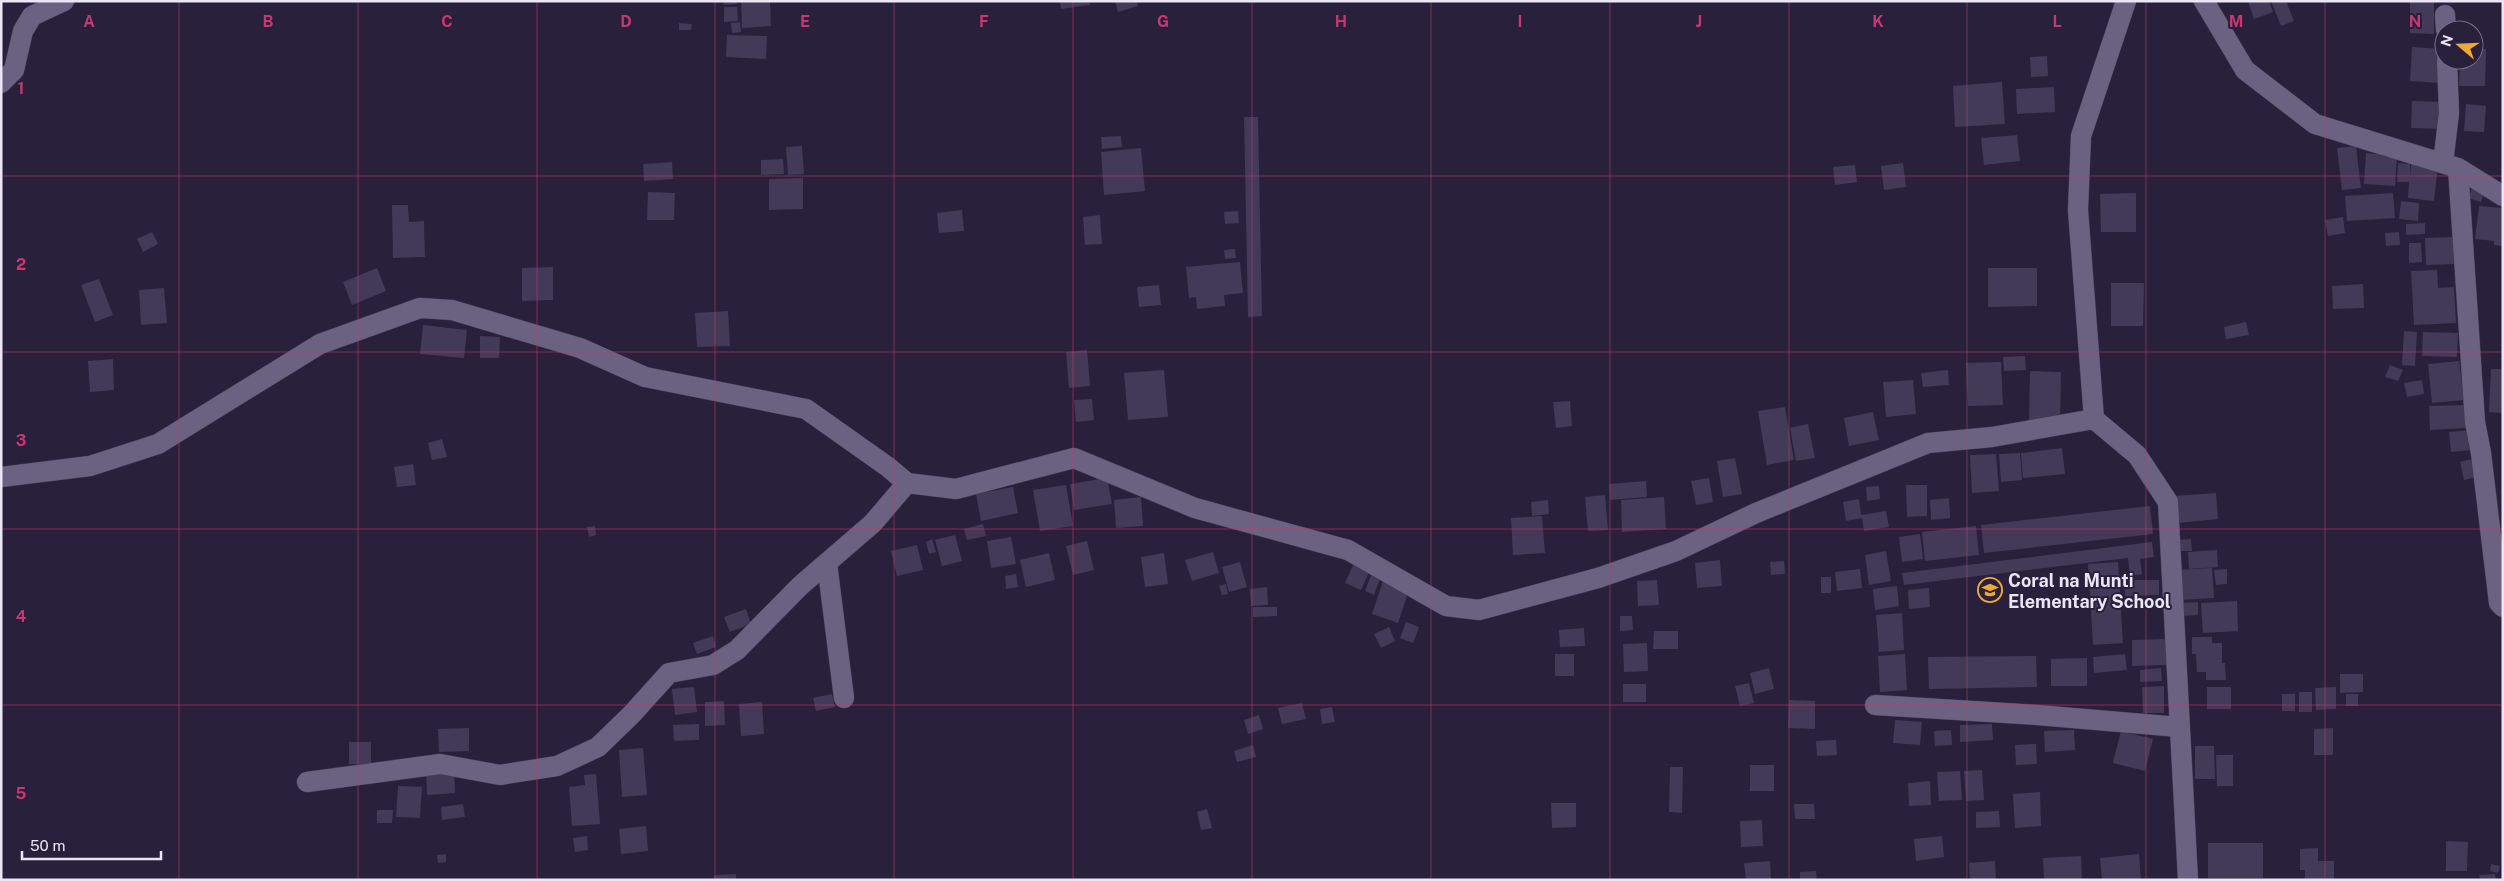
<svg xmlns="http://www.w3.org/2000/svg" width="2504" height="881" viewBox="0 0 2504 881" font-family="'Public Sans',sans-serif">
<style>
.building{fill:#423a57}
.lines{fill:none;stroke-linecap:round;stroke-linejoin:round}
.street-casing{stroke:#463e55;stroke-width:21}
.street{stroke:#6b6281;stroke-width:20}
.grid{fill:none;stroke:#c83772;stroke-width:1;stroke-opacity:0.55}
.labels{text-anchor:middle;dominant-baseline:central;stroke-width:4;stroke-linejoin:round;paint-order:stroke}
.poi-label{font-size:18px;font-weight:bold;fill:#eae5f7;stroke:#29203b;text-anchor:start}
.grid-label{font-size:16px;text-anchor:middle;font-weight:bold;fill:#c83772;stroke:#29203b;stroke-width:4;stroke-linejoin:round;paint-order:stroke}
</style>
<rect width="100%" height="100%" fill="#29203b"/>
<path class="building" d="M723,1H737V4L724,5Z
M741,1H770L771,26L742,28Z
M1060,1H1089L1090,5L1061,9Z
M1115,1H1137L1138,6L1118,12Z
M2248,1H2269L2273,12L2254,19Z
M2271,1H2286L2294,21L2281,26Z
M2410,1H2434V34L2410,33Z
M724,7H737L738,21L724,22Z
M740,22L741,32L732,33L731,23Z
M679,23L692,24L691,30H679Z
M727,35L767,36L766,59L726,57Z
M2412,47L2442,49L2440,83L2410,81Z
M2474,48L2486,49L2485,86H2459L2460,60H2474Z
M2047,56L2048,76L2031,77L2030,57Z
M2002,82L2005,124L1955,127L1953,86Z
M2054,87L2055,112L2017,114L2016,89Z
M2412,101L2445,102L2444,129L2411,128Z
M2466,104L2486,106L2484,132L2464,131Z
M1244,117H1258L1262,316L1248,317Z
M2017,135L2020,161L1984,165L1981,138Z
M1121,136L1122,147L1102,149L1101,137Z
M802,146L804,174L788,175L786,147Z
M2356,146L2361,188L2342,190L2337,148Z
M1141,148L1145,191L1104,195L1101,152Z
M2366,153L2397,156L2395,186L2364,184Z
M783,159L784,174L761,175V160Z
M672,162L673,179L644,181L643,164Z
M1903,163L1906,187L1884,190L1881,166Z
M2398,163L2410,164V177L2411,163L2438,166L2434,201L2408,198L2409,182H2397Z
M1855,165L1857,182L1835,185L1833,167Z
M803,178V209L769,210V179Z
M2473,184L2485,188L2481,202L2469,198Z
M648,192L675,193L674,220H647Z
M2136,193V232H2101L2100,194Z
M2393,193L2395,218L2347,221L2345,196Z
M2401,201L2419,203L2418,221L2399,219Z
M392,205H408L409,222L424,221L425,257L393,258Z
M2479,206L2503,208V246L2494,245V241L2475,239Z
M962,210L964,231L939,233L937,213Z
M1238,211L1239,223L1225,224L1224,212Z
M1100,215L1102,244L1085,245L1083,217Z
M2343,217L2345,233L2328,236L2325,220Z
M2425,223V234L2406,235V224Z
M152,232L158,244L143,252L137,239Z
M2399,232L2400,245L2386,246L2385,233Z
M2455,237L2456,264L2426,265L2425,238Z
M2409,243H2421L2422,262L2409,263Z
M1235,249L1236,258L1225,259L1224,250Z
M1240,262L1243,293L1224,295L1225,306L1197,309L1196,297L1189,298L1186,267Z
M553,267V300L522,301V268Z
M377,268L386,291L352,305L343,282Z
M1988,268H2037V306L1988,307Z
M2437,270L2438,288L2454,287L2456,323L2414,325L2411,271Z
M99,279L113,315L95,322L81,285Z
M2111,283H2144L2143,326H2111Z
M2363,284L2364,308L2333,309L2332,286Z
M1159,285L1161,305L1139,307L1137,287Z
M164,288L167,323L141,325L139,290Z
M728,311L730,346L697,347L695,313Z
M2246,322L2249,335L2226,339L2224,327Z
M423,325L467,330L464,358L420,354Z
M2404,331L2417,332L2415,366L2402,365Z
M2423,332L2458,333L2457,357L2422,356Z
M480,336L500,337L499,358H480Z
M1087,350L1090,386L1069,388L1066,352Z
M2025,356L2026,370L2004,371L2003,357Z
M113,359L114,390L90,392L88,361Z
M2459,361L2464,400L2432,403L2428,364Z
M2001,362L2003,405L1968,406L1966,363Z
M2390,365L2403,370L2398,381L2385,377Z
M2491,369H2503V413L2489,412Z
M1164,370L1168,417L1128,420L1124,373Z
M1948,370L1949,385L1923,387L1921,373Z
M2030,371L2061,372L2060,421L2029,420Z
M1913,380L1916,414L1886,417L1883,382Z
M2422,380L2424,394L2407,397L2404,383Z
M1092,399L1094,420L1076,422L1074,400Z
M1570,401L1572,426L1556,428L1553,402Z
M2465,405L2466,428L2430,430L2429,406Z
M1785,407L1794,460L1767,465L1758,411Z
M1873,412L1879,440L1849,446L1844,418Z
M1808,424L1815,458L1796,461L1790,428Z
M2471,430L2472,450L2451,452L2449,432Z
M442,439L447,457L432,460L428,443Z
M2062,448L2065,474L2023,478L2021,453Z
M2020,453L2022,480L2001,482L1999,454Z
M1996,454L1999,491L1972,493L1970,455Z
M1735,458L1742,494L1723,497L1717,461Z
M2472,459L2476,477L2464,480L2460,462Z
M413,464L416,485L397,487L394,467Z
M1107,478L1112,504L1074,510L1070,484Z
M1709,478L1713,502L1696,505L1691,481Z
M1646,481L1647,497L1610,500L1609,484Z
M1066,485L1073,526L1040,531L1033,490Z
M1906,485H1927V516L1907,517Z
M1879,486L1880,499L1867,501L1866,487Z
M1013,487L1018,513L981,521L976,494Z
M2216,493L2218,519L2178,523L2175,496Z
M1605,495L1608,530L1588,531L1585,497Z
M1141,497L1143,526L1116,528L1114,500Z
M1664,497L1666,529L1622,532L1621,500Z
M1949,498L1950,518L1931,520L1930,500Z
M1859,499L1861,515L1886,511L1889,527L1864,531L1862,518L1846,521L1843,502Z
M1548,500L1549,514L1532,516L1531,502Z
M2150,506L2153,534L1984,553L1981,525Z
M1542,516L1545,553L1513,555L1511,518Z
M983,524L986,536L967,540L964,529Z
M595,526L596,535L589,537L587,527Z
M1976,526L1979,555L1925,561L1922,532Z
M1920,534L1923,559L1902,562L1899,537Z
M955,535L962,561L942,566L935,540Z
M1011,537L1016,564L991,568L987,541Z
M932,539L936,552L929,554L926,542Z
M2191,539L2192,551H2178V540Z
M1087,541L1094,570L1073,575L1066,546Z
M2152,542L2154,557L2140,559L2142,574L2130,576L2128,558L1904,585L1902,573Z
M917,545L923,570L897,576L891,551Z
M2217,550L2218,567L2189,569L2188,552Z
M1886,551L1891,581L1869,585L1865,555Z
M1213,552L1219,573L1192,581L1185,560Z
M1049,553L1055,580L1026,587L1020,560Z
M1164,553L1168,584L1145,587L1141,557Z
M1720,560L1722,586L1697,588L1695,563Z
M1784,561L1785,574L1771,575L1770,562Z
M1240,562L1247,587L1229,592L1222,567Z
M2118,562L2123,643L2093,645L2088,564Z
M1354,563L1370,570L1361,590L1345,583Z
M2212,568L2214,598L2179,600L2177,570Z
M1860,569L1862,588L1837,591L1835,572Z
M2227,569V584L2216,585L2214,570Z
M1372,573L1381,576L1374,595L1365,591Z
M1016,574L1018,587L1006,589L1005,576Z
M1821,577H1831V593H1821Z
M1657,580L1659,605L1638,606L1637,581Z
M2125,580H2159V595L2125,596Z
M1383,581L1409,590L1398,623L1372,614Z
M1226,584L1228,594L1222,595L1219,586Z
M1897,586L1899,606L1875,610L1873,589Z
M1267,587L1268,605L1251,606L1250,589Z
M1929,588L1930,607L1909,609L1908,590Z
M2237,601L2238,631L2203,633L2201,603Z
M2198,602V615L2182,616L2181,603Z
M1253,607H1277V616L1253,617Z
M746,609L751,624L730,632L724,617Z
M1902,613L1904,650L1879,652L1876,615Z
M1620,616H1632L1633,630L1620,631Z
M1406,622L1419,627L1413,643L1400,638Z
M1389,627L1395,641L1381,648L1374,634Z
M1584,628L1585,646L1560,647L1559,630Z
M1654,631H1678V649H1653Z
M713,636L716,647L697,654L693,643Z
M2192,637H2212V643H2222V663H2225L2226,680H2206V672H2197L2196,654H2192Z
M2166,639V665L2132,666V640Z
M1647,643L1648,671L1624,672L1623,644Z
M1555,654H1574V676H1555Z
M1905,654L1907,690L1880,692L1878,656Z
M2125,654L2127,670L2094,673L2093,657Z
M2036,656L2037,687L1929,689L1928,657Z
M2087,658V686H2051V659Z
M1769,668L1774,689L1755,694L1750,673Z
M2161,668L2162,681L2140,682V670Z
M2340,674H2363V692L2340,693Z
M1749,683L1754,703L1740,706L1735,686Z
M1623,684H1646V702H1623Z
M2164,686V713H2143L2142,687Z
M694,687L697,712L675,715L672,689Z
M2207,687H2231V709H2207Z
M2336,687V709L2316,710L2315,688Z
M2299,692H2312V712H2299Z
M832,694L835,707L816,711L813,698Z
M2282,694H2295V711H2282Z
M2346,694H2358V706H2346Z
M1789,700L1815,701V729L1788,728Z
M724,701L725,725L705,726V702Z
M762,702L764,734L741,736L739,704Z
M1302,703L1306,719L1282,724L1278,708Z
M1332,707L1335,722L1322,724L1320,709Z
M1259,715L1263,729L1248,734L1244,720Z
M1895,720L1922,722L1920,745L1893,743Z
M699,724V740L674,741L673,725Z
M1992,724L1993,740L1960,742V725Z
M469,728V751L439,752L438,729Z
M2333,728V755H2314V729Z
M1951,730L1952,745L1935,746L1934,731Z
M2074,730L2075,750L2045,752L2044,731Z
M2121,731L2153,739L2145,771L2113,763Z
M1836,740L1837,755L1817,756L1816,741Z
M349,742H371V764H349Z
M2036,744L2037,764L2016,765L2015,745Z
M1253,745L1256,757L1237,762L1234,751Z
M2195,746H2214L2215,779H2195Z
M643,748L647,795L622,797L619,750Z
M2216,755H2233V786H2217Z
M1750,765H1774V791H1750Z
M1670,767H1683L1682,813L1669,812Z
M454,769L455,793L427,795L426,770Z
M1982,770L1984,800L1966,801L1964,771Z
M1960,771L1962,800L1939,801L1937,772Z
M596,774L600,824L572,826L569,787L585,785L584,775Z
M1930,781L1931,805L1909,806L1908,783Z
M398,786L422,787L420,818L396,817Z
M2040,792L2041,826L2015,828L2013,794Z
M1551,803H1576V827L1552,828Z
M463,804L465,817L442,820L441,807Z
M1794,804H1814L1815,819H1795Z
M1207,809L1212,828L1201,830L1197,812Z
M377,810H393L392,823H377Z
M1999,811L2000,827L1976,828V812Z
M1762,820L1763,846L1741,847L1740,821Z
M646,826L648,851L621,854L619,829Z
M587,836L588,850L575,852L573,838Z
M1942,836L1944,857L1916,861L1914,839Z
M2446,841L2468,842L2467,871H2446Z
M2208,843H2263V878H2208Z
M2318,848V861H2334V880H2305V870H2300V849Z
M446,854V862L438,863L437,855Z
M2139,854L2141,880H2102L2100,858Z
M2081,856L2082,880H2044L2043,858Z
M1770,861L1771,879L1746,880L1744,863Z
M1995,861L1996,880H1970L1969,863Z
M2491,864L2500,866L2498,873L2490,871Z
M1816,871L1817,880H1800V872Z
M736,874V880H714V875Z
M2495,874L2496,880H2480L2479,875Z"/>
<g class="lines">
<defs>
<path id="street" d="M2126,1L2081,136L2078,210L2094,419L2137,455L2168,502L2188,880
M2204,1L2245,70L2315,124L2458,168L2503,196
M2445,15L2446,30
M1,83L14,70L23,31L32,16L64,1
M2443,163L2449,113L2447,60
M2458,168L2475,422L2481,453L2499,603L2503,607
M1,477L90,466L158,444L320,344L420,308L452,310L580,348L645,377L806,409L888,467L907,483L956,489L1074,458L1195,508L1348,550L1446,606L1479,610L1598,578L1676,551L1756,513L1928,443L1992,437L2094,419
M827,563L844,698
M1875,705L2037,715L2179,727
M307,782L440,764L500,775L557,766L598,747L632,714L669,673L713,665L737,650L800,586L873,523L907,483"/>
</defs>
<use href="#street" class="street-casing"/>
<use href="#street" class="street"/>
</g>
<path class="grid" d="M179,1V880M358,1V880M537,1V880M715,1V880M894,1V880M1073,1V880M1252,1V880M1431,1V880M1610,1V880M1789,1V880M1967,1V880M2146,1V880M2325,1V880M1,176H2503M1,352H2503M1,529H2503M1,705H2503"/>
<defs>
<symbol id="school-ring" viewBox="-11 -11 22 22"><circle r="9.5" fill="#29203b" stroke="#eba939" stroke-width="1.5"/><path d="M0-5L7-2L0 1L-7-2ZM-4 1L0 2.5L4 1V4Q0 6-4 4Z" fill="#eba939"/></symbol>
</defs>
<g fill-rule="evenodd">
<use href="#school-ring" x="1976" y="576" width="28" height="28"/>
</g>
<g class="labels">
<g class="poi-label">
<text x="2008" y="580">Coral na Munti<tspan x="2008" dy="21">Elementary School</tspan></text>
</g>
</g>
<g class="grid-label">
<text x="89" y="27">A</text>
<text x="268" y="27">B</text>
<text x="447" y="27">C</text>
<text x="626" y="27">D</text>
<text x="805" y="27">E</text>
<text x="984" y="27">F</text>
<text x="1163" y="27">G</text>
<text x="1341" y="27">H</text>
<text x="1520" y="27">I</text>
<text x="1699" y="27">J</text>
<text x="1878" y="27">K</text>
<text x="2057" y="27">L</text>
<text x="2236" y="27">M</text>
<text x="2415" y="27">N</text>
<text x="21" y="94">1</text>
<text x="21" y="270">2</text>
<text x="21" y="446">3</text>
<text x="21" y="622">4</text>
<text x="21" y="799">5</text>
</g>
<rect width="2504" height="881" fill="none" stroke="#eae5f7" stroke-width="5"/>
<g transform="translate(2459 45) rotate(289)"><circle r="24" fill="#29203b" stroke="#766f86"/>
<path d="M0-4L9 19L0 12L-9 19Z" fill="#eba939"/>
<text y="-8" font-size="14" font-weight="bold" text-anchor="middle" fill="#eae5f7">N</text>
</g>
<path d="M22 851v8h139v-8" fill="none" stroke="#eae5f7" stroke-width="2.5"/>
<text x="30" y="851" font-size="15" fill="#eae5f7" stroke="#29203b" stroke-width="4" paint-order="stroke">50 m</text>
</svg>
